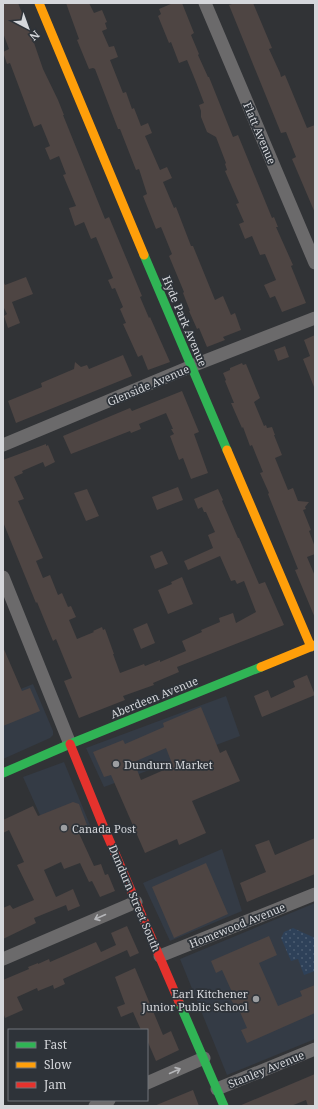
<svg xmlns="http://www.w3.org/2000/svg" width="318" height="1109" viewBox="0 0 318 1109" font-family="'Noto Serif',serif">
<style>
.built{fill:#343b45}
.park{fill:url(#park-dots)}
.building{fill:#4e4543;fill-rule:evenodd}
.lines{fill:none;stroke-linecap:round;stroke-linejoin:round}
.street{stroke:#6b6a6b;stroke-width:13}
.fast{stroke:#30b455;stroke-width:9}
.slow{stroke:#ff9f0a;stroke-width:9}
.jam{stroke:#e5322d;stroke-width:9}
.oneway{stroke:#b5b6b9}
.poi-dot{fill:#9c9ea1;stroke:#2e3339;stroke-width:1.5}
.labels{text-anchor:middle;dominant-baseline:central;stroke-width:3.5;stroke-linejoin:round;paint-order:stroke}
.street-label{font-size:11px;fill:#d5d7db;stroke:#2e3339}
.poi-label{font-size:11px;fill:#d5d7db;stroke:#2e3339;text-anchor:start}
</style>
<defs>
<pattern id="park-dots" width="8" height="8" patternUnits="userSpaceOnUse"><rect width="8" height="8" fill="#2e4159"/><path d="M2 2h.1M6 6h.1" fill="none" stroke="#4b5c70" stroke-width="1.8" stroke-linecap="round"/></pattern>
</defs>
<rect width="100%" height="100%" fill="#313336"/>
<path class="built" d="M33,684L53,731V735L50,738L3,759V696Z
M226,696L240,736L104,787L86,748Z
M64,762L90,825L52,842L23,777Z
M222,849L242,911L170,941L143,883Z
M315,903V1039L227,1075L180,959Z"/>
<path class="park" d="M293,928L315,938V971L304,975L298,959L291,961L281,938L284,932Z"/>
<path class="building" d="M3,3H18L33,40L43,69L58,100L64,115H63L105,219L109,217L142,296L140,297L149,318L150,317L170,362L148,370L142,355L138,357L123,324L126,323L120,309L123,307L115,288L112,289L108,280L113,278L96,237L91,239L84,222L75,226L69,208L76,206L63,175L66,174L59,156L50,160L45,148L50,146L41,124L34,127L10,63L7,64L3,52L9,49L3,33Z
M66,3H89L94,13L102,10L107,22L105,23L107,29L102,31L109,47L114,46L118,57L110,60L123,93L126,92L132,109L134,108L141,126L148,123L152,133L145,136L160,170L167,167L172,178L163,182L174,208L176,207L191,246H193L215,300L223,296L231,315L235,313L241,330L223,337L225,340L207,347L199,328L197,329L189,311H190L183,293L184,292L169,256L172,254L161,227L156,229L143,196L147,194L139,169L136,170L120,129H118L95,69L93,68L89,69L77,40L79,39Z
M173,3H182L194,33L191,35L199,54L198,55L208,77H209L233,137L238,135L272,218L274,217L278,227H276L293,265L291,266L306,303L282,312L275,296L270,298L264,285L276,280L265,254L260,255L252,236L245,239L239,224L244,222L236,204L239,203L225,171L227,170L225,164L226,163L216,137L207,132L201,117V111L199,105L204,103L196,82L187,60L179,63L171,42L169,43L158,16L161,14L159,9Z
M235,3H253L272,48L269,49L280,73L281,77L285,75L307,128L315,125V213L292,159L296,157L286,132L281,133L229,5Z
M26,277L33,294L12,302L20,323L8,328L4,316L7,314L3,306V281L5,285Z
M315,335V387H314L303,359L310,356L304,340Z
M285,346L289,357L278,361L274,350Z
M123,355L132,376L16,423L8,401L42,387L41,383L74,369L75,362L81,367L87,365L89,369Z
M242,363L243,365L246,364L260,398L254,402L264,426L266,425L267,428L272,427L275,435H274L282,455L275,458L288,490L293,488L298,501L309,502L305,507L306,509L303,510L311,530L309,531L315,547V554L307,557L315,576V618L295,570L298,569L268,494L269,493L260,473L263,472L252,445L250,446L243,427L242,428L231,403H234L225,381L226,380L223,373L230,370V368Z
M182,391L199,432L194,434L208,473L191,479L183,458L179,460L170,436L174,434L171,429H173L166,413L139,424L141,429L131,433L130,431L71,454L63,436L130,408L132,411Z
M46,444V446L48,445L55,462L45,467L43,462L22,471L23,473L14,477L24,499L18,501L43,558L36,561L43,578L50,575L58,595L62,593L68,607L71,606L76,617L69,620L77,639L94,632L93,631L102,627L103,630L105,629L114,654H113L120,673L144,664L145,666L160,660V662L186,651L182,641L202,632L201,630L220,622L219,618L233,613L236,623L256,612L244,581L237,584L235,580L231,581L220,556L188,570L184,561L213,548L208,535L215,532L206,512H204L202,507L198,509L194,499L218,489L223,500L222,501L238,538H239L259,584L265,582L284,625L177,667L179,672L153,683L154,685L123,696L125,700L79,718L64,681L72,678L56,639L53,641L37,602L36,603L3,522V460Z
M178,487L183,500L157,510L152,497Z
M87,489L99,516L86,521L74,493Z
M162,551L168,564L155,569L150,556Z
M182,577L193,604L168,614L158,590L172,584L171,582Z
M147,623L155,643L141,649L133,629Z
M3,647L22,691L30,688L40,711L3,726Z
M307,675L315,695L262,717L254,696L268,690L271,698L295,687L293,681Z
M201,707L220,753L226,750L240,781L192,801L206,833L179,845L177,839L145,853L111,775L104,777L93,752L123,740L125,744L164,727L163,723ZM166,748L173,766L141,780L134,762Z
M73,802L79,804L87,825L77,829L94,866L101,864L105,875L108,874L115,891L100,897L92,881L89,882L80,863L64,869L61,862L44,870L56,897L73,889L80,906L68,911L66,905L34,918L36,923L3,939V908L10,905L13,909L34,900L17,865L24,862L9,830L3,833V820L33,806L38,816Z
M315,838V874L247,902L240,883L266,872L255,845L269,840L275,855Z
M206,863L228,914L174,938L152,887Z
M127,926L139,953L130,957L127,950L63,979L65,984L54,989L53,985L38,991L37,988L17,997L23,1010L5,1018L3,1012V980L29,969L28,967L38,963V964L49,959L50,962L96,942L101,952L116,945L111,933Z
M269,936L277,955L259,963L278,1006L302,996L300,991L315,985V1013L247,1043L241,1030L247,1028L237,1005L233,1003L230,998L232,992L222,970L216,973L211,961Z
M135,968L163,1035L171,1031L179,1050L156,1061L147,1040V1030H141L133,1012L121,1017L117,1007L125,1004L115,977Z
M315,1074V1106H308L306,1100L291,1106H239Z
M193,1090L199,1106H154Z"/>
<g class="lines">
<path class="street" d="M205,3L315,263
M3,445L192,366L315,318
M3,577L70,744
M160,956L315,894
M3,959L136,902
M147,1083L204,1058
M217,1089L315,1049
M95,1106L109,1100"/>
<path class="fast" d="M144,255L227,450
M3,773L70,744L261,667
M179,1002L224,1106"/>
<path class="slow" d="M39,3L144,255
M227,450L311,647
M261,667L315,645"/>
<path class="jam" d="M70,744L102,823L179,1002"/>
</g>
<defs><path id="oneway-shaft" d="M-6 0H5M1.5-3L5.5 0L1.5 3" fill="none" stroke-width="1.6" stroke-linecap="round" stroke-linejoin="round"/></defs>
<g class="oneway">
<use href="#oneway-shaft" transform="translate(100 917) rotate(156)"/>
<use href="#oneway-shaft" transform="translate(175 1071) rotate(-24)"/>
</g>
<g class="poi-dot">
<circle cx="116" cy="764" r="4"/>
<circle cx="64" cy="828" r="4"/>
<circle cx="256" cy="999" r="4"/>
</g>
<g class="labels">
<g class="street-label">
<text transform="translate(260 133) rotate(67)">Flatt Avenue</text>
<text transform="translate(185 321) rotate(67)">Hyde Park Avenue</text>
<text transform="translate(148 385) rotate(-23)">Glenside Avenue</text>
<text transform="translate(154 697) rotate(-22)">Aberdeen Avenue</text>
<text transform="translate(135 898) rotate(67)">Dundurn Street South</text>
<text transform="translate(237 925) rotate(-22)">Homewood Avenue</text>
<text transform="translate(266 1069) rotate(-22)">Stanley Avenue</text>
</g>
<g class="poi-label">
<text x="124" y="764">Dundurn Market</text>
<text x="72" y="828">Canada Post</text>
<text x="248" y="993" text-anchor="end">Earl Kitchener<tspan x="248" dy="13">Junior Public School</tspan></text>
</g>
</g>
<rect width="318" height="1109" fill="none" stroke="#d5d7db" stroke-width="8"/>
<rect x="8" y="1029" width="140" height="72" fill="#2e3339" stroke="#71757a"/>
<rect x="16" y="1042" width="20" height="6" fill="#30b455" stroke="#71757a"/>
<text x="44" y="1049" font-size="12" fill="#d5d7db">Fast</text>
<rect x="16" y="1062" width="20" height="6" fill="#ff9f0a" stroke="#71757a"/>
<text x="44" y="1069" font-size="12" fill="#d5d7db">Slow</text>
<rect x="16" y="1082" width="20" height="6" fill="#e5322d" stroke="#71757a"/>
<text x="44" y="1089" font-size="12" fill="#d5d7db">Jam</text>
<g transform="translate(28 28) rotate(139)" stroke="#2e3339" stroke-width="3" paint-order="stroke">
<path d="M0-3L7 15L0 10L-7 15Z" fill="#d5d7db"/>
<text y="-6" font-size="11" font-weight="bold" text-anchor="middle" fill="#d5d7db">N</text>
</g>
</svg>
